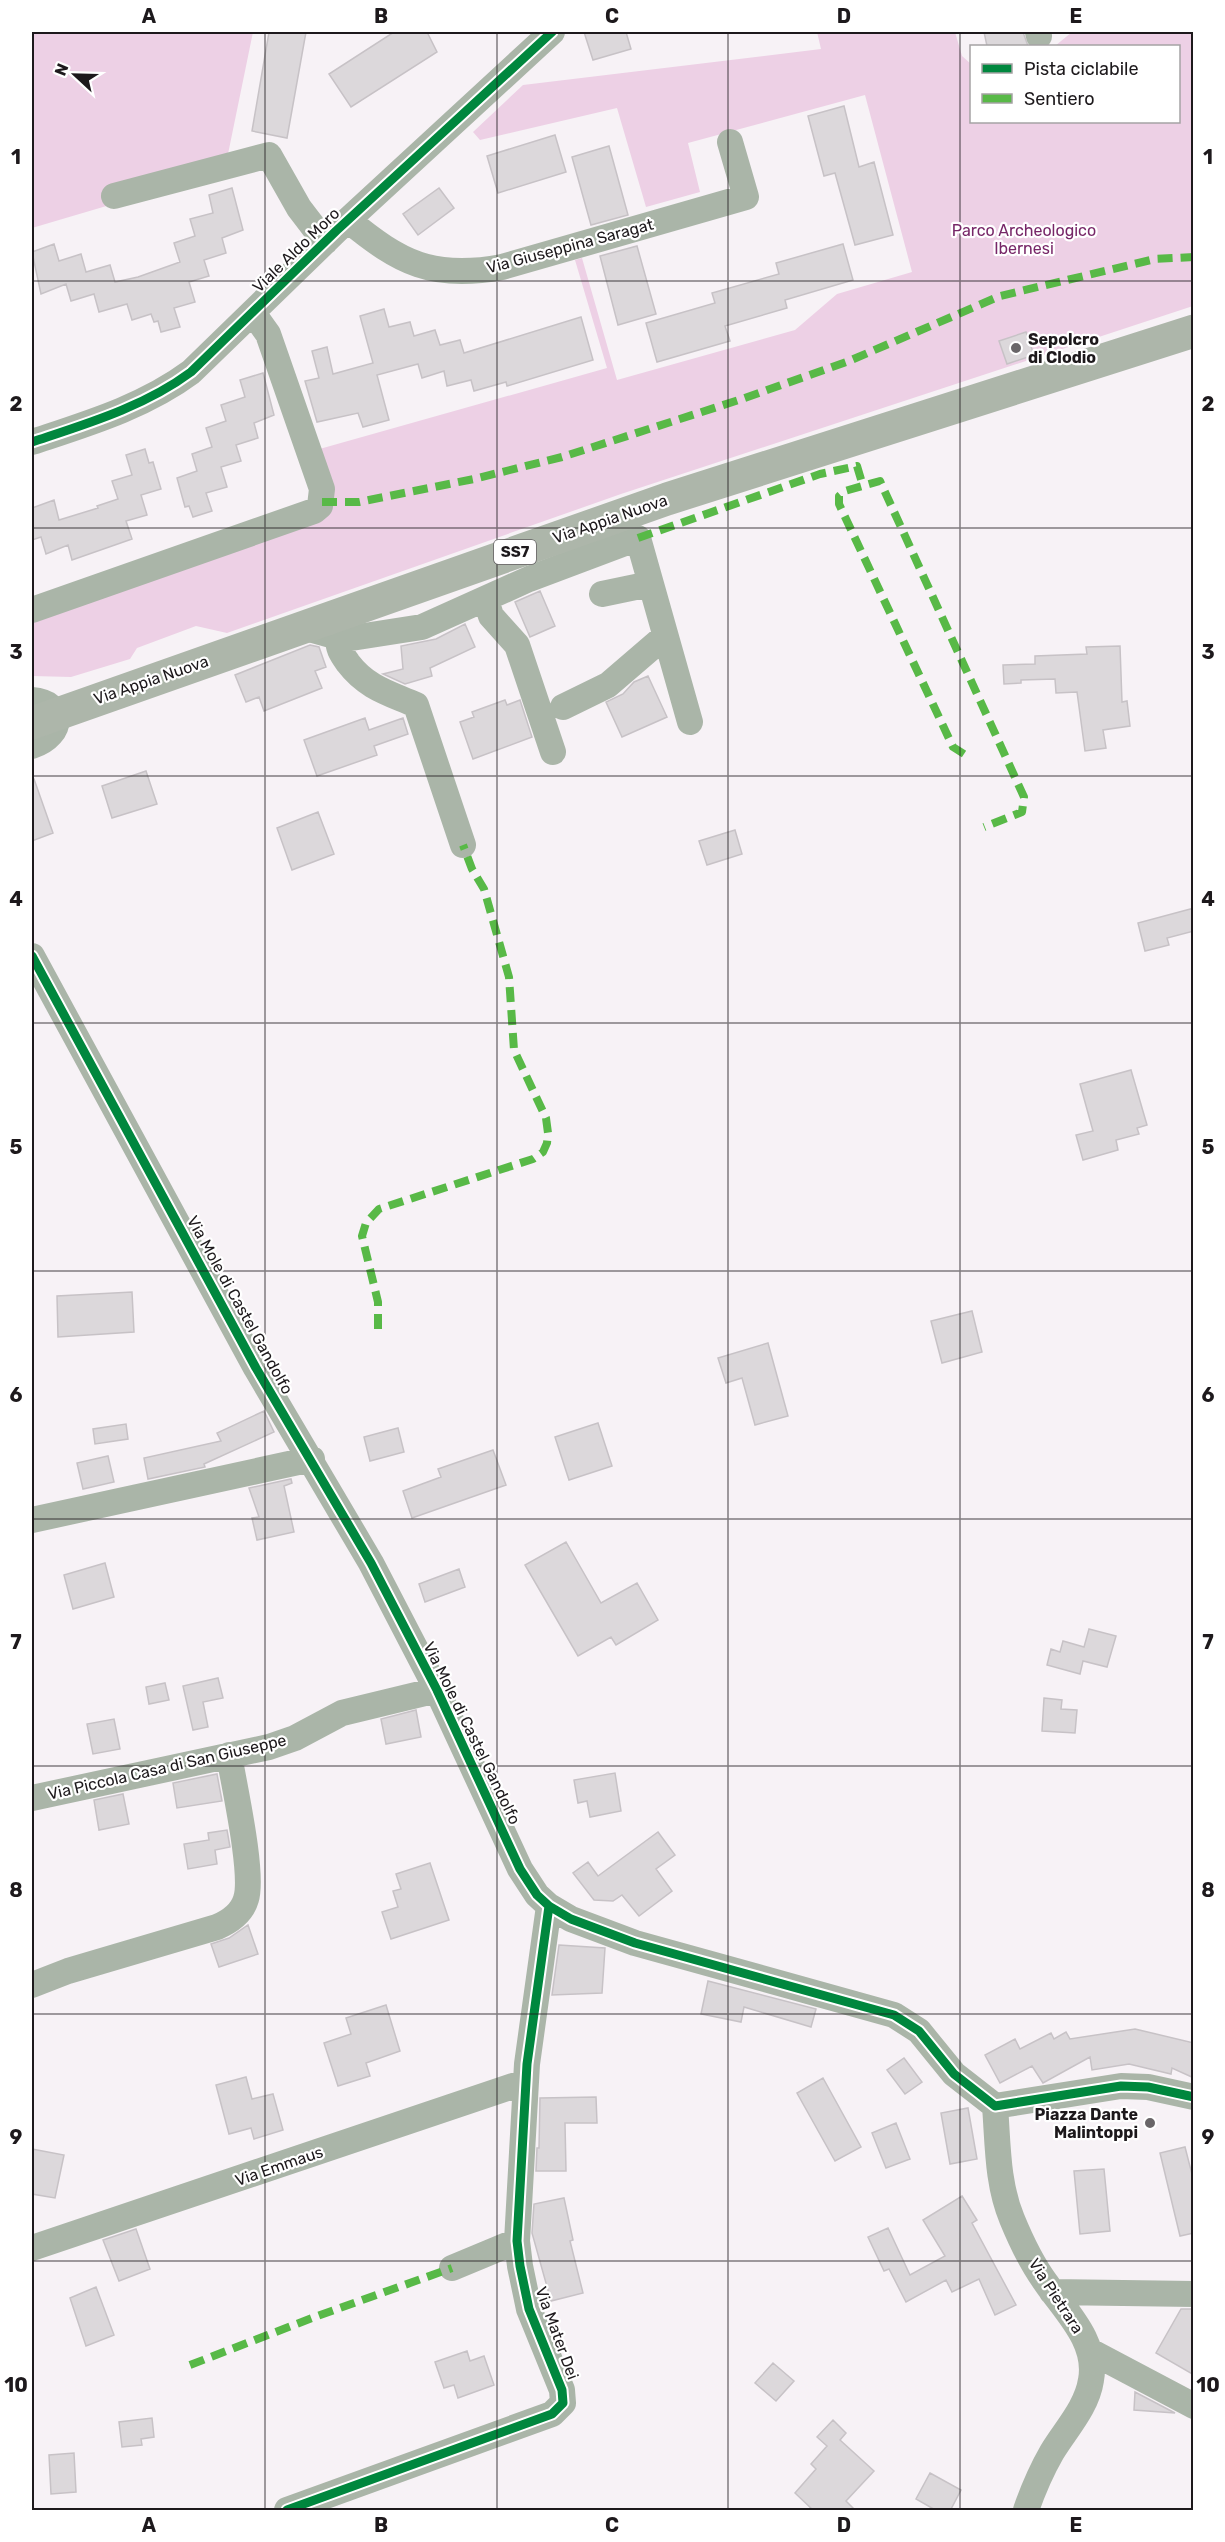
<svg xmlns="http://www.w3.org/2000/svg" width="1225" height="2542" viewBox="0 0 1225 2542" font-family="Rubik,sans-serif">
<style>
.green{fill:#edd0e5}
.building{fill:#dcd8db;stroke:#c7c2c6;stroke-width:1.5}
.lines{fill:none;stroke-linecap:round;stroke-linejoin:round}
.minor{stroke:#aab5a8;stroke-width:26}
.major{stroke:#adb6aa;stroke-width:33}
.quiet{stroke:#58b947;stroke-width:8;stroke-dasharray:15 8;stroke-linecap:butt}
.cycleway-casing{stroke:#fff;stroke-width:13}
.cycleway{stroke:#00873e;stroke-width:9}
.grid{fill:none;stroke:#1d191c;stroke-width:1.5;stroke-opacity:0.55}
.poi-dot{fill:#696568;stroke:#fff;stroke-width:2}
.labels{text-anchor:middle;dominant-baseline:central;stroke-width:4.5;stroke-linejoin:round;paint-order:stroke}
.shield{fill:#fff;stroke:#615e60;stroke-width:1.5}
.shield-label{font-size:15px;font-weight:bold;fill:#1d191c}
.park-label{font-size:16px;fill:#772768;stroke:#fff}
.street-label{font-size:16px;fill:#1d191c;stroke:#fff}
.poi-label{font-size:16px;font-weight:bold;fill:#1d191c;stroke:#fff;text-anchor:start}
.neatline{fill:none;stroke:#1d191c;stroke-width:2}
.grid-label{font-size:20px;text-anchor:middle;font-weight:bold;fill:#1d191c}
</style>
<rect width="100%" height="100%" fill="#f7f2f6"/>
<path class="green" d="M32,32H253L228,154L235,168L32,228Z
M817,32H955L962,56L971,64L972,122H1178V46H1055L1072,32H1193V306L621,494L227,633L196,626L137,648L130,659L71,677L32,676V621L320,519L316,450L607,368L575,260L582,258L617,380L795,330L837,294L912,272L865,95L688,143L700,192L646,207L617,108L480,140L473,132L523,85L821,49Z"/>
<path class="building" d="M269,32H306L287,138L252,131Z
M394,32H427L437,52L351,107L329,74Z
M584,32H626L631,49L593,60Z
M984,32H1023L1028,46H987Z
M844,106L859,167L874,162L893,235L855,245L835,173L824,176L808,116Z
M555,135L566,172L498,193L487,156Z
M609,146L628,215L591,225L572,157Z
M232,188L243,230L222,238L226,253L204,260L209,276L189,282L195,302L174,308L180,327L161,332L158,321L154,322L151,314L132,320L127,304L99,312L94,294L71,301L66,284L41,294L32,252L54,244L59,261L81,254L86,272L110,265L115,282L138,277L180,262L174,243L195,236L190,219L213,213L209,195Z
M439,188L454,208L418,235L403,214Z
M843,244L853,280L785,300L787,308L725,326L730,341L657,362L646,323L715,303L712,293L779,274L776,263Z
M637,246L656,314L618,325L600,256Z
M384,309L389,327L410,322L414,336L435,330L440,345L460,340L464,353L581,317L593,360L507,386L506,382L474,391L471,380L447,386L444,371L422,378L418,364L377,375L389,420L363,427L358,413L317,422L305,381L319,378L312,351L327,347L333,374L373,363L360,316Z
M1026,332L1034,355L1007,364L999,341Z
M263,373L274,415L254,423L258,438L236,445L241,461L221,467L227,487L206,493L212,511L193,517L189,506L185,507L177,478L197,471L192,454L212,447L206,428L226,421L221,405L245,397L240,380Z
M145,449L149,463L153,462L161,489L141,495L147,515L126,521L132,539L72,560L68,545L46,554L41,537L32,540V508L54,500L59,520L98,508L97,506L118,499L112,481L132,475L126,455Z
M540,591L555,626L530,637L515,602Z
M465,624L475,647L430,668L432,676L405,684L383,674L403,669L401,646L436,639Z
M310,645L319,647L326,667L315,671L322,688L264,711L259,697L246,702L235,675Z
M1120,646L1122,702L1127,701L1130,726L1103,730L1106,748L1085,751L1077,692L1056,693L1055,679L1021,680V683L1004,684L1003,665L1035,664V656L1087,654L1086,647Z
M648,676L667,717L622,737L606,702L623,694L634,682Z
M505,700L507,705L520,700L532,737L473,759L460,722L474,717L472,712Z
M365,718L369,730L403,718L408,734L374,746L377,755L317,776L304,740Z
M146,771L157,804L112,818L102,786Z
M32,779H34L53,833L32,841Z
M318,812L334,854L292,870L277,828Z
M735,830L742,854L707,865L699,841Z
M1194,908V931L1167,938L1169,945L1145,951L1138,923Z
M1131,1070L1147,1125L1137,1128L1139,1134L1116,1140L1118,1150L1083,1160L1076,1135L1093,1131L1080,1084Z
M132,1292L134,1332L58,1337L57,1296Z
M972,1311L982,1352L942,1363L931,1321Z
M768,1343L788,1416L755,1425L742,1378L726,1383L718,1358Z
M264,1411L274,1432L204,1464L205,1467L148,1479L144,1458L221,1441L217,1433Z
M598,1423L612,1466L569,1480L555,1437Z
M126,1424L128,1439L95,1444L93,1429Z
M398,1428L404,1452L370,1461L364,1437Z
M493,1450L506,1485L412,1518L403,1491L441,1477L438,1469Z
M108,1456L114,1482L83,1489L77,1463Z
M291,1479L292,1483L284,1486L294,1532L257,1540L252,1518L259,1517L249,1488Z
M566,1542L601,1603L637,1583L658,1620L616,1645L611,1637L578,1656L525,1565Z
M105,1563L114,1597L73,1609L64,1575Z
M459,1569L465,1587L425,1602L419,1584Z
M1089,1629L1116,1636L1107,1667L1083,1661L1080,1674L1047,1665L1051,1649L1060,1652L1063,1641L1084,1647Z
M218,1678L223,1698L203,1702L208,1727L193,1730L183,1686Z
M165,1683L169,1700L149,1704L146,1687Z
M1044,1698L1062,1700L1061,1709L1077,1710L1075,1733L1042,1731Z
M416,1710L421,1737L386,1744L381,1719Z
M114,1719L120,1749L93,1754L87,1724Z
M615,1773L621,1811L590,1817L587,1801L578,1803L574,1780Z
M217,1774L222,1801L177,1808L173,1783Z
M123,1794L129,1824L99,1830L94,1800Z
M227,1830L230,1847L215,1850L217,1864L188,1869L184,1844L209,1840L208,1833Z
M658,1832L675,1855L656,1869L672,1891L639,1916L622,1895L613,1901L594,1900L573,1873L588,1862L598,1876Z
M430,1863L449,1920L391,1939L382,1912L398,1907L393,1891L401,1889L396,1874Z
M248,1925L258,1954L219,1967L211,1944L229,1938Z
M559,1945L605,1948L602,1993L552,1995Z
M708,1981L816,2009L811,2027L744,2007L741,2022L701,2014Z
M386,2005L400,2051L366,2063L370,2076L338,2086L324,2043L351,2034L346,2018Z
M1135,2029L1194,2043V2078L1172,2068L1171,2074L1129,2064L1092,2070L1090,2057L1043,2083L1032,2066L1000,2083L985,2055L1015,2039L1020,2049L1051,2033L1054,2039L1066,2032L1070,2039Z
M904,2058L922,2082L905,2094L887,2070Z
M246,2077L252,2099L273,2094L283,2130L254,2139L251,2128L229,2134L216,2085Z
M823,2078L861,2147L835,2161L797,2093Z
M596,2097L597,2123H565L566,2171H536L537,2148H539L540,2098Z
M968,2108L977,2159L950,2164L941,2113Z
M896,2123L910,2159L886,2168L872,2133Z
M1185,2147L1194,2182V2233L1180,2236L1160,2153Z
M32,2149L64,2155L55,2198L32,2194Z
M1104,2169L1110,2231L1080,2234L1074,2171Z
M962,2196L977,2220L972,2223L1016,2305L995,2315L979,2279L952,2292L946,2280L906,2302L889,2269L884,2271L868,2237L888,2228L910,2275L945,2256L923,2220Z
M564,2198L573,2240L570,2241L583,2293L551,2301L532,2233L534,2204Z
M136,2229L150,2269L119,2281L103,2240Z
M96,2287L114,2335L86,2346L70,2298Z
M1181,2309H1194V2375L1156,2353Z
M467,2351L470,2361L484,2356L494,2385L458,2398L454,2385L444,2388L435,2362Z
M773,2363L794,2381L776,2401L755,2383Z
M1135,2392L1175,2413L1134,2410Z
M152,2418L154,2437L141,2439L142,2445L122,2447L119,2422Z
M833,2420L846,2433L840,2440L874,2471L846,2501L856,2511H814L795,2493L816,2469L811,2464L827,2446L817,2437Z
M74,2453L76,2492L51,2494L49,2455Z
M930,2473L961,2490L950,2511H937L916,2499Z"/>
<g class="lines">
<path class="minor" d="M1038,32L1039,36
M114,196L269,155L299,208L325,242
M348,220C400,263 433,280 502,267L746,197L730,142
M32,442C86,424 144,407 191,372L336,231L552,32
M602,594L650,584
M486,600L491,616L517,645L553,752
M32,610L314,511L320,506L322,489L268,334L253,313
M302,627L345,639L422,627L529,579L638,538L690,722
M338,637C338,649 341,653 348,663C367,688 389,693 416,705L463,845
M32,700C65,702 65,735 32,746
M563,707L608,685L665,636
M32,956L256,1368L371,1563L437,1690L520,1869L537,1895L549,1906L571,1919L635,1943L894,2015L919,2031L954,2074L995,2106L1121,2086L1148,2087L1194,2097
M32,1520L312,1459
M32,1798L269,1747L295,1738L342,1713L437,1690
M32,1985L68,1971L217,1927C231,1921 242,1913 246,1899C254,1874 234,1785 229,1755
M995,2106C998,2144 997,2183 1012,2219C1021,2241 1032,2264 1046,2283C1066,2312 1098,2342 1091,2380C1087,2407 1066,2429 1052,2452C1041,2471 1033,2490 1026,2510
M32,2248L525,2082
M452,2268L517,2241
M1052,2292L1194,2294
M1090,2351L1194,2406
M287,2510L552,2414L563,2403L562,2390L529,2309L520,2266L517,2241L527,2064L549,1906"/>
<path class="major" d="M32,723L667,499L1194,331"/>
<path class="quiet" d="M322,502H359L474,479L562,457L742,399L849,361L1000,296L1155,259L1194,257
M638,538L820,474L857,466L863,486
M964,754L953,747L839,504V496L845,491L880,481L1024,797L1022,812L984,827
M378,1329V1302L362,1236L366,1223L379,1209L533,1159L543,1152L547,1143L548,1133L546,1118L514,1050L509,977L484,889L472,869L463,845
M190,2365L312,2318L452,2268"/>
<defs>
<path id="cycleway" d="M32,442C86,424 144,407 191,372L336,231L552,32
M32,956L256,1368L371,1563L437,1690L520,1869L537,1895L549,1906L571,1919L635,1943L894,2015L919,2031L954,2074L995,2106L1121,2086L1148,2087L1194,2097
M287,2510L552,2414L563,2403L562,2390L529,2309L520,2266L517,2241L527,2064L549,1906"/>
</defs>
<use href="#cycleway" class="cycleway-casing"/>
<use href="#cycleway" class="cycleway"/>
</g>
<path class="grid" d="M265,32V2510M497,32V2510M728,32V2510M960,32V2510M32,281H1194M32,528H1194M32,776H1194M32,1023H1194M32,1271H1194M32,1519H1194M32,1766H1194M32,2014H1194M32,2261H1194"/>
<g class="poi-dot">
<circle cx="1016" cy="348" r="6"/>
<circle cx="1150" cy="2123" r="6"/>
</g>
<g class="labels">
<rect class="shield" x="494" y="540" width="42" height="24" rx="4.5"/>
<g class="shield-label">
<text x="515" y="552">SS7</text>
</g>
<g class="park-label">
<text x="1024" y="230">Parco Archeologico<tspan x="1024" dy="18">Ibernesi</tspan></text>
</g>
<g class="street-label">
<text transform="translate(570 246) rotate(-15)">Via Giuseppina Saragat</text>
<text transform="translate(296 250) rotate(-44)">Viale Aldo Moro</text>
<text transform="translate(610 519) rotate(-19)">Via Appia Nuova</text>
<text transform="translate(151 680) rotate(-19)">Via Appia Nuova</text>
<text transform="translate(240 1305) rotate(61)">Via Mole di Castel Gandolfo</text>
<text transform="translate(472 1733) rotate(64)">Via Mole di Castel Gandolfo</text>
<text transform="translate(167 1767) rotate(-13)">Via Piccola Casa di San Giuseppe</text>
<text transform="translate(279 2166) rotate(-19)">Via Emmaus</text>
<text transform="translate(1056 2296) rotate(57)">Via Pietrara</text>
<text transform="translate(557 2333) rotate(70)">Via Mater Dei</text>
</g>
<g class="poi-label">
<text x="1028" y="339">Sepolcro<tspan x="1028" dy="18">di Clodio</tspan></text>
<text x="1138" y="2114" text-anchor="end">Piazza Dante<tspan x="1138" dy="18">Malintoppi</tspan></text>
</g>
</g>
<rect width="1225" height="2542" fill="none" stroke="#ffffff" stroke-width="66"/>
<rect x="970" y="45" width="210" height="78" fill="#ffffff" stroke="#a5a3a4" stroke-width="1.5"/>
<rect x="982" y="64" width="30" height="9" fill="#00873e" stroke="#a5a3a4" stroke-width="1.5"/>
<text x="1024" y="75" font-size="18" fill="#1d191c">Pista ciclabile</text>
<rect x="982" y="94" width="30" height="9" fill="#58b947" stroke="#a5a3a4" stroke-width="1.5"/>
<text x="1024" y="105" font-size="18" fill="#1d191c">Sentiero</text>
<g transform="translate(75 75) rotate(292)" stroke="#ffffff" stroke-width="4.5" paint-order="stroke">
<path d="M0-4.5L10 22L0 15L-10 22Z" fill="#1d191c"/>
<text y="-9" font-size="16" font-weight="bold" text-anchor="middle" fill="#1d191c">N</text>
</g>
<rect x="33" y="33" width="1159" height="2476" class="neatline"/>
<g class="grid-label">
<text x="149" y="23">A</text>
<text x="381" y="23">B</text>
<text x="612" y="23">C</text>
<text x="844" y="23">D</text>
<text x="1076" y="23">E</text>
<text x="16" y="164">1</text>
<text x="1208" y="164">1</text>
<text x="16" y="411">2</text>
<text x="1208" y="411">2</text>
<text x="16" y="659">3</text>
<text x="1208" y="659">3</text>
<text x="16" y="906">4</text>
<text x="1208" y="906">4</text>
<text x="16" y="1154">5</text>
<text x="1208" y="1154">5</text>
<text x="16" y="1402">6</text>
<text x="1208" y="1402">6</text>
<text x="16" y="1649">7</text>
<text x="1208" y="1649">7</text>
<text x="16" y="1897">8</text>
<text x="1208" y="1897">8</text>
<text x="16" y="2144">9</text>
<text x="1208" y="2144">9</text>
<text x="16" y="2392">10</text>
<text x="1208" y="2392">10</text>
<text x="149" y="2532">A</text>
<text x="381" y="2532">B</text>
<text x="612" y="2532">C</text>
<text x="844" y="2532">D</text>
<text x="1076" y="2532">E</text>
</g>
</svg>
